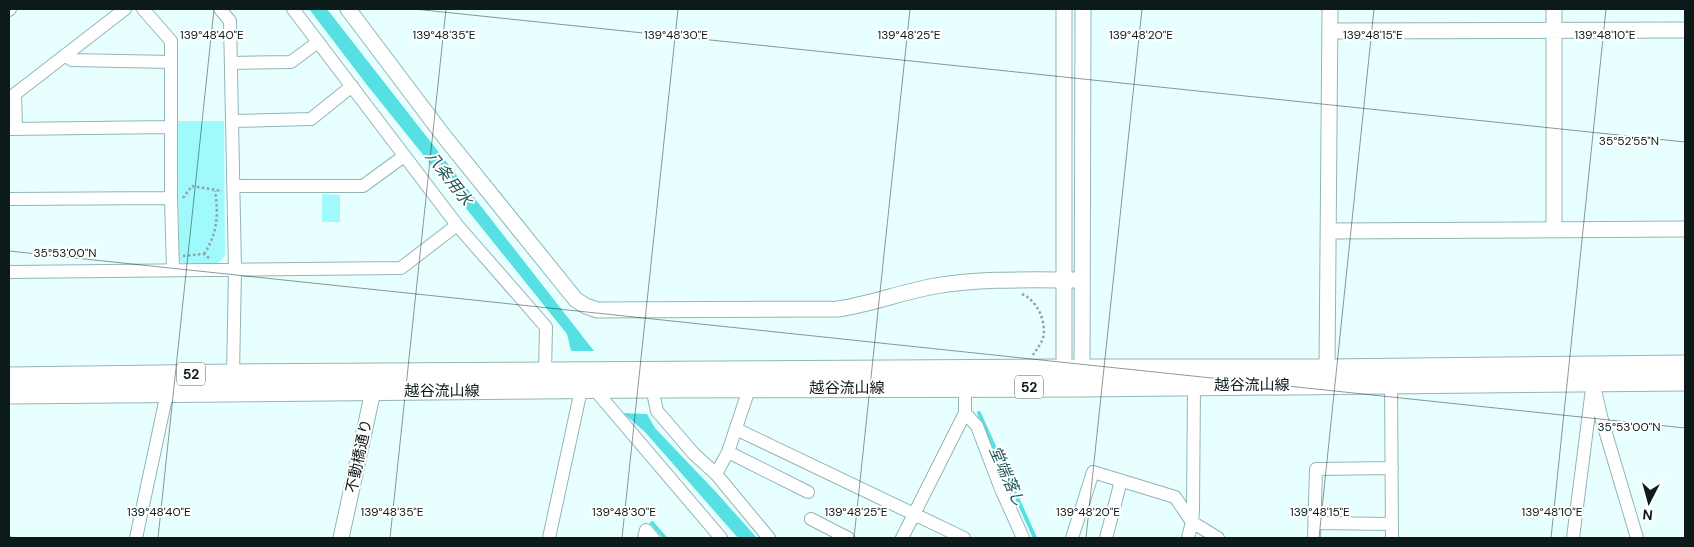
<svg xmlns="http://www.w3.org/2000/svg" width="1694" height="547" viewBox="0 0 1694 547" font-family="'DM Sans','Noto Sans JP',sans-serif">
<style>
.green{fill:#a0fafb}
.water{fill:#56e0e3}
.lines{fill:none;stroke-linecap:round;stroke-linejoin:round}
.stream{stroke:#56e0e3;stroke-width:4}
.minor-casing{stroke:#92b5b6;stroke-width:14}
.tertiary-casing{stroke:#92b5b6;stroke-width:17}
.primary-casing{stroke:#92b5b6;stroke-width:21}
.path{stroke:#91a4a4;stroke-width:2.5;stroke-dasharray:2.5 2.5;stroke-linecap:butt}
.minor{stroke:#fff;stroke-width:12}
.tertiary{stroke:#fff;stroke-width:15}
.primary{stroke:#fff;stroke-width:19}
.ticks{fill:none;stroke:#0c1a1a;stroke-width:1;stroke-opacity:0.45}
.labels{text-anchor:middle;dominant-baseline:central;stroke-width:4;stroke-linejoin:round;paint-order:stroke}
.shield{fill:#fff;stroke:#555f5f;stroke-width:1}
.shield-label{font-size:14px;font-weight:bold;fill:#0c1a1a}
.street-label{font-size:15px;fill:#0c1a1a;stroke:#fff}
.water-label{font-size:16px;font-style:italic;fill:#215a5c;stroke:#fff}
.ticks-label{font-size:12px;text-anchor:middle;fill:#0c1a1a;stroke:#fff;stroke-width:4;stroke-linejoin:round;paint-order:stroke}
</style>
<rect width="100%" height="100%" fill="#e8ffff"/>
<path class="green" d="M177,121H224L225,256L218,263H181L179,258Z
M322,194L340,195V222H322Z"/>
<path class="water" d="M309,9H327L594,351H571L567,334L367,85Z
M623,413L647,414L655,428L715,491L757,538H738L645,432Z"/>
<g class="lines">
<path class="stream" d="M979,413L1035,538
M652,523L665,538"/>
<defs>
<path id="minor" d="M143,9L171,41V198L173,270
M220,9L230,21L235,269L233,374
M293,9L457,225L546,327L545,372
M9,10L10,9
M65,55L72,60L171,62
M231,63L291,62L318,42
M232,121L311,119L352,86
M9,129L170,127
M16,129L15,94L125,9
M234,186H363L404,156
M9,199L171,198
M9,272L401,268L457,225
M1391,378L1392,538
M1593,382L1602,420L1637,538
M1194,385L1193,510L1192,522L1218,538
M652,388L657,411L694,454L716,474L769,538
M595,390L721,538
M965,413L977,426L1001,489L1023,538
M736,429L964,538
M728,452L808,492
M716,474L728,452L749,389
M811,519L848,538
M1315,523L1392,524
M136,538L167,393
M549,538L581,390
M644,538L646,530L653,538
M902,538L965,413V387
M1072,538L1093,472L1175,497L1192,522L1188,538
M1106,538L1121,481
M1314,538L1316,469L1392,468
M1573,538L1592,389"/>
<path id="tertiary" d="M348,9L443,135L576,300L586,306L597,310L838,309C871,304 902,292 935,286C984,278 1033,280 1082,280
M1064,9V380
M1554,9V229
M1330,31L1685,30
M1328,231L1685,229
M1327,369L1330,9
M1082,380L1083,9
M341,538L373,391V381"/>
<path id="primary" d="M9,377L233,374L1064,369H1327L1685,365
M9,394L652,388L1083,387L1685,381"/>
</defs>
<use href="#minor" class="minor-casing"/>
<use href="#tertiary" class="tertiary-casing"/>
<use href="#primary" class="primary-casing"/>
<path class="path" d="M183,198L192,186L222,191
M204,254C217,235 219,214 215,191
M183,256L204,254L209,258
M1022,294C1037,300 1047,322 1043,338C1041,344 1037,349 1033,355"/>
<use href="#minor" class="minor"/>
<use href="#tertiary" class="tertiary"/>
<use href="#primary" class="primary"/>
</g>
<path class="ticks" d="M414,9L1685,142M9,251L1685,428M9,537L24,538M158,538L214,9M390,538L446,9M622,538L678,9M854,538L910,9M1086,538L1142,9M1319,538L1374,9M1551,538L1606,9"/>
<g class="labels">
<g class="shield">
<rect x="177" y="362.5" width="28" height="23" rx="4"/>
<rect x="1015" y="375.5" width="28" height="23" rx="4"/>
</g>
<g class="shield-label">
<text x="191" y="374">52</text>
<text x="1029" y="387">52</text>
</g>
<g class="street-label">
<text x="1252" y="385">越谷流山線</text>
<text x="847" y="388">越谷流山線</text>
<text x="442" y="391">越谷流山線</text>
<text transform="translate(359 456) rotate(-78)">不動橋通り</text>
</g>
<g class="water-label">
<text transform="translate(449 178) rotate(52)">八条用水</text>
<text transform="translate(1007 476) rotate(66)">堂端落し</text>
</g>
</g>
<g class="ticks-label">
<text x="212" y="39">139°48'40"E</text>
<text x="444" y="39">139°48'35"E</text>
<text x="676" y="39">139°48'30"E</text>
<text x="909" y="39">139°48'25"E</text>
<text x="1141" y="39">139°48'20"E</text>
<text x="1373" y="39">139°48'15"E</text>
<text x="1605" y="39">139°48'10"E</text>
<text x="1629" y="145">35°52'55"N</text>
<text x="65" y="257">35°53'00"N</text>
<text x="1629" y="431">35°53'00"N</text>
<text x="159" y="516">139°48'40"E</text>
<text x="392" y="516">139°48'35"E</text>
<text x="624" y="516">139°48'30"E</text>
<text x="856" y="516">139°48'25"E</text>
<text x="1088" y="516">139°48'20"E</text>
<text x="1320" y="516">139°48'15"E</text>
<text x="1552" y="516">139°48'10"E</text>
</g>
<rect width="1694" height="547" fill="none" stroke="#0c1a1a" stroke-width="20"/>
<g transform="translate(1649 502) rotate(186)" stroke="#ffffff" stroke-width="4" paint-order="stroke">
<path d="M0-4L9 19L0 12L-9 19Z" fill="#0c1a1a"/>
<text y="-8" font-size="14" font-weight="bold" text-anchor="middle" fill="#0c1a1a">N</text>
</g>
</svg>
